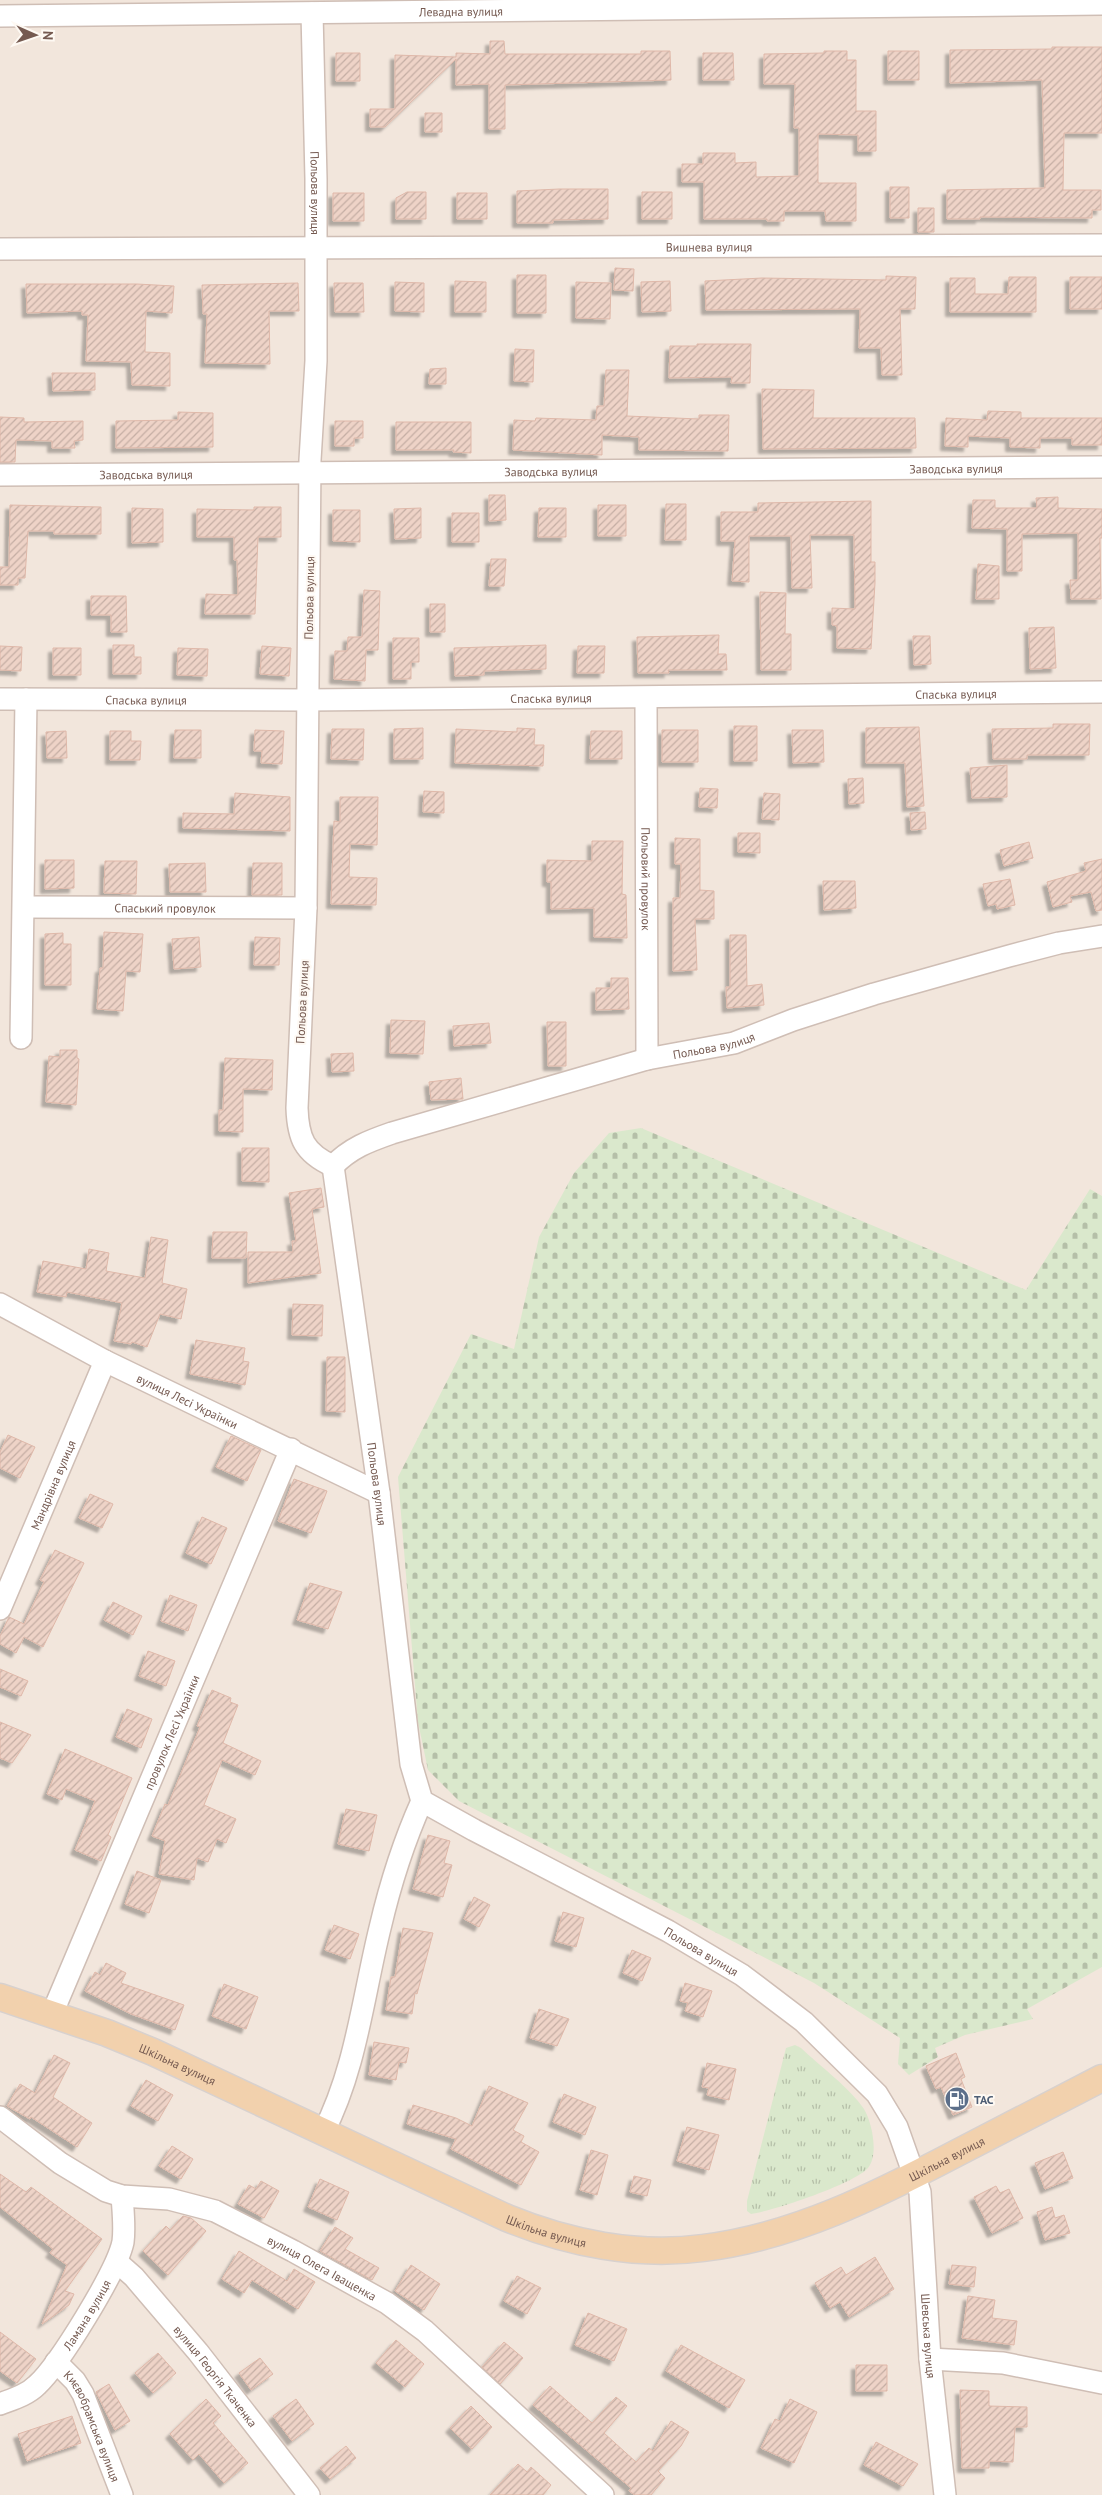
<svg xmlns="http://www.w3.org/2000/svg" width="1102" height="2495" viewBox="0 0 1102 2495" font-family="'PT Sans',sans-serif">
<style>
.residential{fill:#f2e6dc}
.grass{fill:url(#grass-tufts)}
.cemetery{fill:url(#cemetery-stones)}
.building{fill:url(#building-hatch);stroke:#dfb8a9;filter:url(#shadow)}
.lines{fill:none;stroke-linecap:round;stroke-linejoin:round}
.minor-casing{stroke:#cfbeb5;stroke-width:24}
.major-casing{stroke:#d8d1ce;stroke-width:29}
.minor{stroke:#fff;stroke-width:21}
.major{stroke:#f2d1ad;stroke-width:26}
.labels{text-anchor:middle;dominant-baseline:central;stroke-width:4;stroke-linejoin:round;paint-order:stroke}
.street-label{font-size:12px;fill:#755a51;stroke:#fef9f3}
.service-label{font-size:12px;font-weight:bold;fill:#4e5e75;stroke:#fef9f3;text-anchor:start}
</style>
<defs>
<pattern id="grass-tufts" width="24" height="20" patternUnits="userSpaceOnUse" patternTransform="scale(1.25)"><rect width="24" height="20" fill="#dae8cc"/><path d="M3 7l-1-3M5 7V3M7 7l1-3M15 17l-1-3M17 17v-4M19 17l1-3" fill="none" stroke="#b5bfa8"/></pattern>
<pattern id="cemetery-stones" width="16" height="16" patternUnits="userSpaceOnUse" patternTransform="scale(1.25)"><rect width="16" height="16" fill="#dae8cc"/><path d="M2 7V4a2 2 0 0 1 4 0v3zM10 15v-3a2 2 0 0 1 4 0v3z" fill="#b5bfa8"/></pattern>
<pattern id="building-hatch" width="6" height="6" patternUnits="userSpaceOnUse" patternTransform="scale(1.25)"><rect width="6" height="6" fill="#eed3c7"/><path d="M-1 1l2-2M0 6l6-6M5 7l2-2" fill="none" stroke="#c5aea4"/></pattern>
<filter id="shadow"><feDropShadow dx="-4.5" dy="4.5" stdDeviation="1" flood-color="#0004"/></filter>
</defs>
<rect width="100%" height="100%" fill="#fbf4ed"/>
<path class="residential" d="M0,0H1102V2495H0Z"/>
<path class="grass" d="M795,2045L801,2048C819,2065 851,2089 864,2109C872,2122 879,2155 868,2168C854,2184 773,2211 751,2214L747,2211V2201L786,2048Z"/>
<path class="cemetery" d="M641,1128L1026,1290L1090,1189L1102,1196V1967L1027,2009L1033,2019L965,2035L935,2048L938,2057L909,2075L898,2064L900,2038L814,1983L459,1801L428,1770L418,1722L398,1477L471,1334L514,1349L539,1237L574,1173L609,1133Z"/>
<path class="building" d="M490,41H504L505,54H641V51H670L671,80L505,85V129H489V84L456,85V59L385,127H370V109H395V55L456,57V53L490,54Z
M1052,47H1102V133H1064L1063,190H1101V210H1092V218L980,217V219H947V190L1045,188L1042,80L950,83V50L1052,49Z
M824,51H847V60H856V111H876V151H858V135L818,134V183H856V221H826L825,211H784V221H767V219H704V182H682V164H703V153H735V163L756,162V177L799,176V128H794L795,84H764V54L824,53Z
M888,51H919V80H888Z
M336,53H360V81H336Z
M703,53H733L734,80H703Z
M425,113H442V132H425Z
M890,187H909V218H890Z
M559,189H608V219L553,220V223H517V191Z
M407,192H426V219H396V198Z
M642,192H672V219H642Z
M333,193H364V221H333Z
M457,193H487V219H457Z
M918,208H934V232H918Z
M615,268L634,269L633,291L614,290Z
M517,275H546V313H517Z
M886,276L916,277L915,309H900L902,375H882L881,348H859L860,309L706,310L705,281L762,278L886,280Z
M1009,277H1036V312H950V278H975V294H1008Z
M1070,277H1102V309H1070Z
M455,281L486,282V312H455Z
M670,281L671,311L642,312L641,282Z
M395,282L424,283V312L395,311Z
M576,282L611,283L610,319L576,318Z
M298,283L299,311H269L270,364L205,363L207,314H203L202,285Z
M334,283H363L364,312H335Z
M26,284H137L174,286L172,313L146,311L145,352L170,353V386L132,385L131,362L86,361L88,315H82V311L27,313Z
M697,344H751L750,383H731L732,377L669,378L670,346H697Z
M515,349L534,350L533,382L514,381Z
M446,368V384H429L430,369Z
M606,370H629L627,416L699,419V415H729L728,451L639,450V437L602,435V455L513,450L514,420L535,421L536,418L596,420L597,406H604Z
M52,373H95V390L53,391Z
M762,389L814,390L813,418H915L916,448L763,449Z
M988,411L1021,412V418H1102V445H1072V438H1040V448L1010,447V438L968,436V447L945,446L946,418L987,420Z
M178,412L213,413V447L116,448V421L178,420Z
M0,417L24,418V422L83,421V440L74,441L75,448H52V441L16,440L15,462H0Z
M335,421H363V438H354V446H335Z
M396,422H471V453L453,452L454,450H396Z
M489,495H505L506,520L489,521Z
M1058,497V508L1102,509V538H1100L1101,599H1071L1070,580H1078V533L1022,534V571H1007V529L972,528L973,500H995V508H1037L1036,498Z
M871,501V562H875V583L871,649L837,648V626L832,625V608L855,609L854,535H810L812,588H792L791,536H749V582L732,581L735,541H721V512H758V503Z
M666,504H686V540H665Z
M10,505L101,507V534H54V531H28L25,578H18V585H0V567H9Z
M598,505H626V536H598Z
M254,507H281V537H258L255,614H205L206,594L238,595L237,560H234V537H197V509L254,510Z
M132,508L163,509V542L132,543Z
M421,508V538L395,539L394,509Z
M539,508H566V537H538Z
M333,510H360V542L333,541Z
M452,513H479V542H452Z
M491,559H506L504,586H489Z
M978,564L999,566V599H976Z
M364,590L380,591L378,650H366L365,681L334,679L335,651H347L348,637H362Z
M760,592L786,593L785,634H791V670H761Z
M91,596H126L127,632H111V615H91Z
M430,604H445V632H430Z
M1054,627L1056,668L1030,669L1029,628Z
M719,635L718,654H726L727,670H668L669,673H638L637,637Z
M913,636H930L931,664L914,665Z
M393,638H419V662H411V679H393Z
M113,645H134V657H141V674H113Z
M546,645V669L484,671V675L455,676L454,648Z
M0,646L22,647L21,671L0,670Z
M262,646L291,648L289,676L260,674Z
M578,646H605L604,673H577Z
M53,648H81V675H53Z
M178,648L208,649L207,676L177,675Z
M1053,724H1090L1089,755H1027V759H993L992,729L1053,728Z
M734,726H757V761H734Z
M919,727L924,806L907,807L905,763H866V728Z
M423,728V759H394V729Z
M517,728L535,729L534,745H544L543,766L455,763L456,729L517,732Z
M332,729H364L363,760L331,759Z
M175,730H201V758H174Z
M255,730L284,731L282,764L261,763L262,751H254Z
M662,730H698V762H662Z
M792,730H823L824,762L793,763Z
M66,731L67,758H47L46,732Z
M110,731H131V741H141L140,760H110Z
M591,731H622V759H590Z
M1007,765V797L972,798L970,768Z
M863,778L864,803L849,804L848,779Z
M700,788L718,789L717,808L699,807Z
M424,791L444,792V813L423,812Z
M235,793L290,797V831L183,828V813L234,814Z
M764,793L780,794L779,820L762,819Z
M340,797H378L377,845L350,844L349,877L377,878L376,905L331,904L334,821L340,822Z
M925,812L926,829L911,830L910,813Z
M738,833H760V853L738,852Z
M675,838L700,839V890L714,891V919H695L697,970L673,971V898H680L681,864H675Z
M592,841H623L622,894L626,895L627,938L594,937V908L551,909V882H547V860L592,861Z
M1029,842L1033,858L1004,866L1000,850Z
M1102,859V910L1096,911L1091,892L1070,896L1072,902L1053,907L1047,882L1086,871L1084,863Z
M45,860H74V888L45,889Z
M105,861H137L136,894L104,893Z
M205,863L206,892H170L169,864Z
M253,863H282V895H252Z
M1010,879L1015,905L997,909L996,904L988,906L983,884Z
M823,881H855L856,908L824,910Z
M104,932L143,934L140,972L126,971L123,1011L97,1009L100,968H103Z
M63,933V944H71V985H45V934Z
M730,935H746L747,986L762,984L764,1005L727,1008L726,987H730Z
M199,937L201,967L174,969L172,939Z
M255,937L280,938L279,965H254Z
M611,978H628L629,1009L596,1010V988H611Z
M391,1020L425,1021L423,1054L390,1053Z
M547,1022H566V1066H548Z
M489,1023L491,1043L454,1046L453,1026Z
M60,1050H77V1058L79,1059L76,1105L46,1102L49,1056L60,1057Z
M353,1053L354,1071L332,1072L331,1054Z
M225,1058L273,1060L272,1090L243,1089V1132L219,1131V1110H223Z
M461,1078L463,1099L431,1100L429,1082Z
M242,1148H269V1182L242,1181Z
M321,1188L324,1207L312,1209L321,1273L248,1283V1252H293L292,1241H296L289,1193Z
M213,1232H247L246,1258H212Z
M151,1237L168,1240L162,1283L187,1289L181,1319L160,1314L147,1347L132,1342L131,1344L114,1341L122,1303L67,1292L66,1297L37,1292L43,1261L86,1269L89,1249L109,1253L106,1271L145,1278Z
M293,1304L323,1305L322,1336L292,1335Z
M196,1340L245,1348L243,1361L249,1362L245,1385L190,1374Z
M327,1357H345V1412L326,1411Z
M8,1435L35,1447L20,1478L0,1468V1452Z
M231,1436L261,1450L247,1481L216,1467Z
M294,1479L327,1491L311,1533L278,1521Z
M90,1494L113,1504L102,1528L79,1518Z
M202,1517L227,1528L211,1564L186,1553Z
M55,1550L84,1563L43,1647L24,1637L16,1653L0,1644V1636L9,1617L24,1624L44,1582L40,1580Z
M310,1583L342,1592L328,1629L297,1620Z
M170,1595L197,1605L188,1631L161,1621Z
M113,1602L142,1616L133,1635L104,1620Z
M148,1651L175,1661L166,1686L139,1676Z
M0,1669L28,1681L21,1696L0,1687Z
M212,1690L231,1698L230,1702L238,1705L223,1743L261,1761L255,1775L222,1760L204,1805L236,1819L226,1843L217,1839L208,1862L197,1858L194,1880L159,1874L165,1841L152,1836L165,1804L168,1805L200,1727L197,1726Z
M127,1709L152,1719L141,1748L116,1737Z
M0,1722L31,1735L12,1763L0,1758Z
M65,1749L132,1778L108,1835L111,1837L101,1861L75,1850L95,1801L66,1789L62,1800L47,1794Z
M346,1809L377,1815L369,1851L338,1844Z
M428,1835L450,1841L444,1863L452,1865L443,1897L413,1889Z
M137,1871L161,1880L149,1913L125,1904Z
M474,1897L490,1905L479,1927L464,1919Z
M563,1912L584,1918L576,1947L555,1941Z
M334,1925L359,1934L350,1959L325,1950Z
M403,1928L433,1933L417,1994L415,1993L412,2014L386,2010L391,1977H395Z
M632,1950L651,1958L642,1981L623,1973Z
M106,1963L126,1973L121,1983L184,2005L175,2030L131,2014L85,1991L95,1972L100,1975Z
M685,1983L712,1991L703,2017L685,2011L688,2003L680,2001Z
M224,1984L258,1997L246,2029L212,2016Z
M539,2009L569,2019L557,2046L530,2038Z
M374,2042L409,2048L406,2063L399,2062L396,2080L369,2075Z
M956,2053L965,2077L961,2079L972,2107L953,2115L941,2087L936,2089L926,2066Z
M54,2055L70,2063L53,2097L92,2123L77,2147L31,2117L30,2119L7,2106L20,2084L35,2093Z
M707,2063L736,2069L729,2100L707,2095L709,2088L702,2087Z
M146,2080L173,2095L158,2121L131,2106Z
M489,2086L528,2103L513,2130L524,2136L521,2142L539,2152L521,2185L451,2149L456,2139L407,2124L413,2105L456,2118L472,2126Z
M564,2094L596,2107L585,2135L553,2122Z
M687,2127L719,2135L709,2170L677,2161Z
M172,2146L193,2159L181,2179L159,2166Z
M591,2150L608,2155L597,2195L580,2190Z
M1063,2152L1073,2178L1045,2189L1035,2163Z
M0,2174L26,2192L31,2187L102,2239L65,2291L74,2294L69,2305L42,2324L67,2265L50,2253L53,2249L0,2207Z
M634,2176L651,2180L647,2196L630,2192Z
M320,2179L349,2192L337,2220L308,2207Z
M261,2181L279,2191L264,2218L238,2204L249,2185L256,2189Z
M996,2186L1000,2193L1009,2189L1023,2218L992,2233L974,2197Z
M1052,2207L1055,2218L1064,2215L1070,2233L1045,2240L1037,2212Z
M183,2216L191,2218L206,2231L168,2275L143,2251L166,2226L170,2230Z
M335,2227L353,2238L345,2249L379,2268L372,2280L320,2251Z
M239,2251L287,2281L294,2269L315,2282L298,2309L252,2280L244,2293L222,2279Z
M875,2257L894,2289L849,2317L840,2302L830,2308L815,2283L841,2267L846,2275Z
M411,2265L440,2284L424,2310L395,2291Z
M952,2265L976,2267L974,2287L949,2284Z
M517,2276L541,2288L527,2314L504,2301Z
M968,2296L995,2300L992,2318L1017,2321L1014,2345L962,2338Z
M588,2313L627,2329L614,2361L575,2345Z
M0,2332L36,2359L17,2383L0,2371Z
M396,2340L424,2364L405,2387L376,2363Z
M504,2342L523,2358L500,2384L482,2367Z
M681,2345L745,2380L729,2408L666,2371Z
M158,2353L176,2373L153,2393L135,2373Z
M260,2358L273,2374L251,2390L239,2373Z
M856,2365H887V2391H856Z
M109,2384L130,2421L115,2430L96,2392Z
M550,2386L592,2423L616,2397L627,2406L604,2433L636,2462L649,2448L653,2451L671,2421L689,2432L681,2446L658,2471L665,2478L651,2495H635L629,2491L631,2488L533,2405Z
M960,2390L989,2391V2406L1027,2407V2427H1015L1013,2462L989,2461V2468H962Z
M206,2399L221,2416L213,2423L248,2463L224,2483L199,2454L193,2460L170,2434Z
M296,2399L314,2424L292,2441L273,2416Z
M790,2399L817,2412L794,2463L761,2448L775,2419L780,2421Z
M471,2406L492,2427L472,2449L450,2428Z
M72,2416L81,2443L27,2461L18,2434Z
M876,2442L918,2464L903,2486L864,2465Z
M346,2446L356,2458L330,2479L320,2468Z
M518,2464L527,2472L531,2467L551,2485L543,2495H490Z"/>
<g class="lines">
<defs>
<g id="minor">
<path id="s1" d="M312,13L316,179V361L310,460L306,908L297,1108C298,1138 304,1153 333,1166"/>
<path id="s2" d="M0,16L1102,4"/>
<path id="s3" d="M0,249L1102,245"/>
<path id="s4" d="M0,475L1102,467"/>
<path id="s5" d="M646,698L647,1059"/>
<path id="s6" d="M0,699L308,700L1102,692"/>
<path id="s7" d="M24,907L306,908"/>
<path d="M21,1038L26,699"/>
<path id="s8" d="M333,1166L379,1493L411,1764L422,1801L474,1830L668,1931L742,1975L804,2022L877,2094L897,2127L920,2192L930,2359L945,2495"/>
<path id="s9" d="M333,1166C350,1148 369,1141 392,1133L647,1059L734,1043L793,1020L874,994L1009,956L1059,943L1102,936"/>
<path id="s10" d="M0,1304L105,1361L379,1493"/>
<path id="s11" d="M0,1609L105,1361"/>
<path id="s12" d="M52,2014L291,1449"/>
<path id="s13" d="M0,2117L60,2163L106,2191L122,2196L169,2199L215,2211L293,2251L387,2303L425,2331L603,2495"/>
<path d="M323,2133C356,2069 363,1997 380,1928C390,1885 404,1841 422,1801"/>
<path id="s14" d="M117,2262L134,2277L198,2352L309,2495"/>
<path d="M930,2359L1003,2363L1102,2383"/>
<path id="s15" d="M56,2362L75,2381L83,2394L122,2495"/>
<path id="s16" d="M0,2404C13,2399 27,2395 37,2385C59,2365 117,2271 123,2242C125,2227 123,2211 122,2196"/>
</g>
<g id="major">
<path id="s17" d="M0,1997L107,2033L153,2052L507,2218C568,2243 637,2257 703,2248C794,2237 877,2195 957,2153C1006,2128 1054,2103 1102,2078"/>
</g>
</defs>
<use href="#minor" class="minor-casing"/>
<use href="#major" class="major-casing"/>
<use href="#minor" class="minor"/>
<use href="#major" class="major"/>
</g>
<defs>
<symbol id="fuel-disc" viewBox="-11 -11 22 22"><circle r="9.5" fill="#5c6f8a" stroke="#fef9f3"/><path d="M-5.5-6h7V0h2V4h1.3V-2.5L3-4.5l.8-.8L6-3V5H2.5V1h-1V6h-7ZM-4.2-4.7v3.2H.2V-4.7Z" fill="#fff"/></symbol>
</defs>
<g fill-rule="evenodd">
<use href="#fuel-disc" x="943" y="2085" width="28" height="28"/>
</g>
<g class="labels">
<g class="street-label">
<text stroke="none"><textPath href="#s2" startOffset="461">Левадна вулиця</textPath></text>
<text stroke="none"><textPath href="#s1" startOffset="180">Польова вулиця</textPath></text>
<text stroke="none"><textPath href="#s3" startOffset="709">Вишнева вулиця</textPath></text>
<text stroke="none"><textPath href="#s4" startOffset="956">Заводська вулиця</textPath></text>
<text stroke="none"><textPath href="#s4" startOffset="551">Заводська вулиця</textPath></text>
<text stroke="none"><textPath href="#s4" startOffset="146">Заводська вулиця</textPath></text>
<text transform="translate(309 598) rotate(-89)">Польова вулиця</text>
<text stroke="none"><textPath href="#s6" startOffset="956">Спаська вулиця</textPath></text>
<text stroke="none"><textPath href="#s6" startOffset="551">Спаська вулиця</textPath></text>
<text stroke="none"><textPath href="#s6" startOffset="146">Спаська вулиця</textPath></text>
<text stroke="none"><textPath href="#s5" startOffset="181">Польовий провулок</textPath></text>
<text stroke="none"><textPath href="#s7" startOffset="141">Спаський провулок</textPath></text>
<text transform="translate(302 1002) rotate(-87)">Польова вулиця</text>
<text stroke="none"><textPath href="#s9" startOffset="402">Польова вулиця</textPath></text>
<text stroke="none"><textPath href="#s10" startOffset="211">вулиця Лесі Українки</textPath></text>
<text stroke="none"><textPath href="#s8" startOffset="321">Польова вулиця</textPath></text>
<text stroke="none"><textPath href="#s11" startOffset="135">Мандрівна вулиця</textPath></text>
<text stroke="none"><textPath href="#s12" startOffset="306">провулок Лесі Українки</textPath></text>
<text stroke="none"><textPath href="#s8" startOffset="959">Польова вулиця</textPath></text>
<text stroke="none"><textPath href="#s17" startOffset="190">Шкільна вулиця</textPath></text>
<text stroke="none"><textPath href="#s17" startOffset="1015">Шкільна вулиця</textPath></text>
<text stroke="none"><textPath href="#s17" startOffset="595">Шкільна вулиця</textPath></text>
<text stroke="none"><textPath href="#s13" startOffset="362">вулиця Олега Іващенка</textPath></text>
<text stroke="none"><textPath href="#s16" startOffset="128">Ламана вулиця</textPath></text>
<text stroke="none"><textPath href="#s8" startOffset="1438">Шевська вулиця</textPath></text>
<text stroke="none"><textPath href="#s14" startOffset="151">вулиця Георгія Ткаченка</textPath></text>
<text stroke="none"><textPath href="#s15" startOffset="75">Києвобрамська вулиця</textPath></text>
</g>
<g class="service-label">
<text x="974" y="2099">ТАС</text>
</g>
</g>
<g transform="translate(35 35) rotate(92)" stroke="#fef9f3" stroke-width="4" paint-order="stroke">
<path d="M0-4L9 19L0 12L-9 19Z" fill="#755a51"/>
<text y="-8" font-size="14" font-weight="bold" text-anchor="middle" fill="#755a51">N</text>
</g>
</svg>
